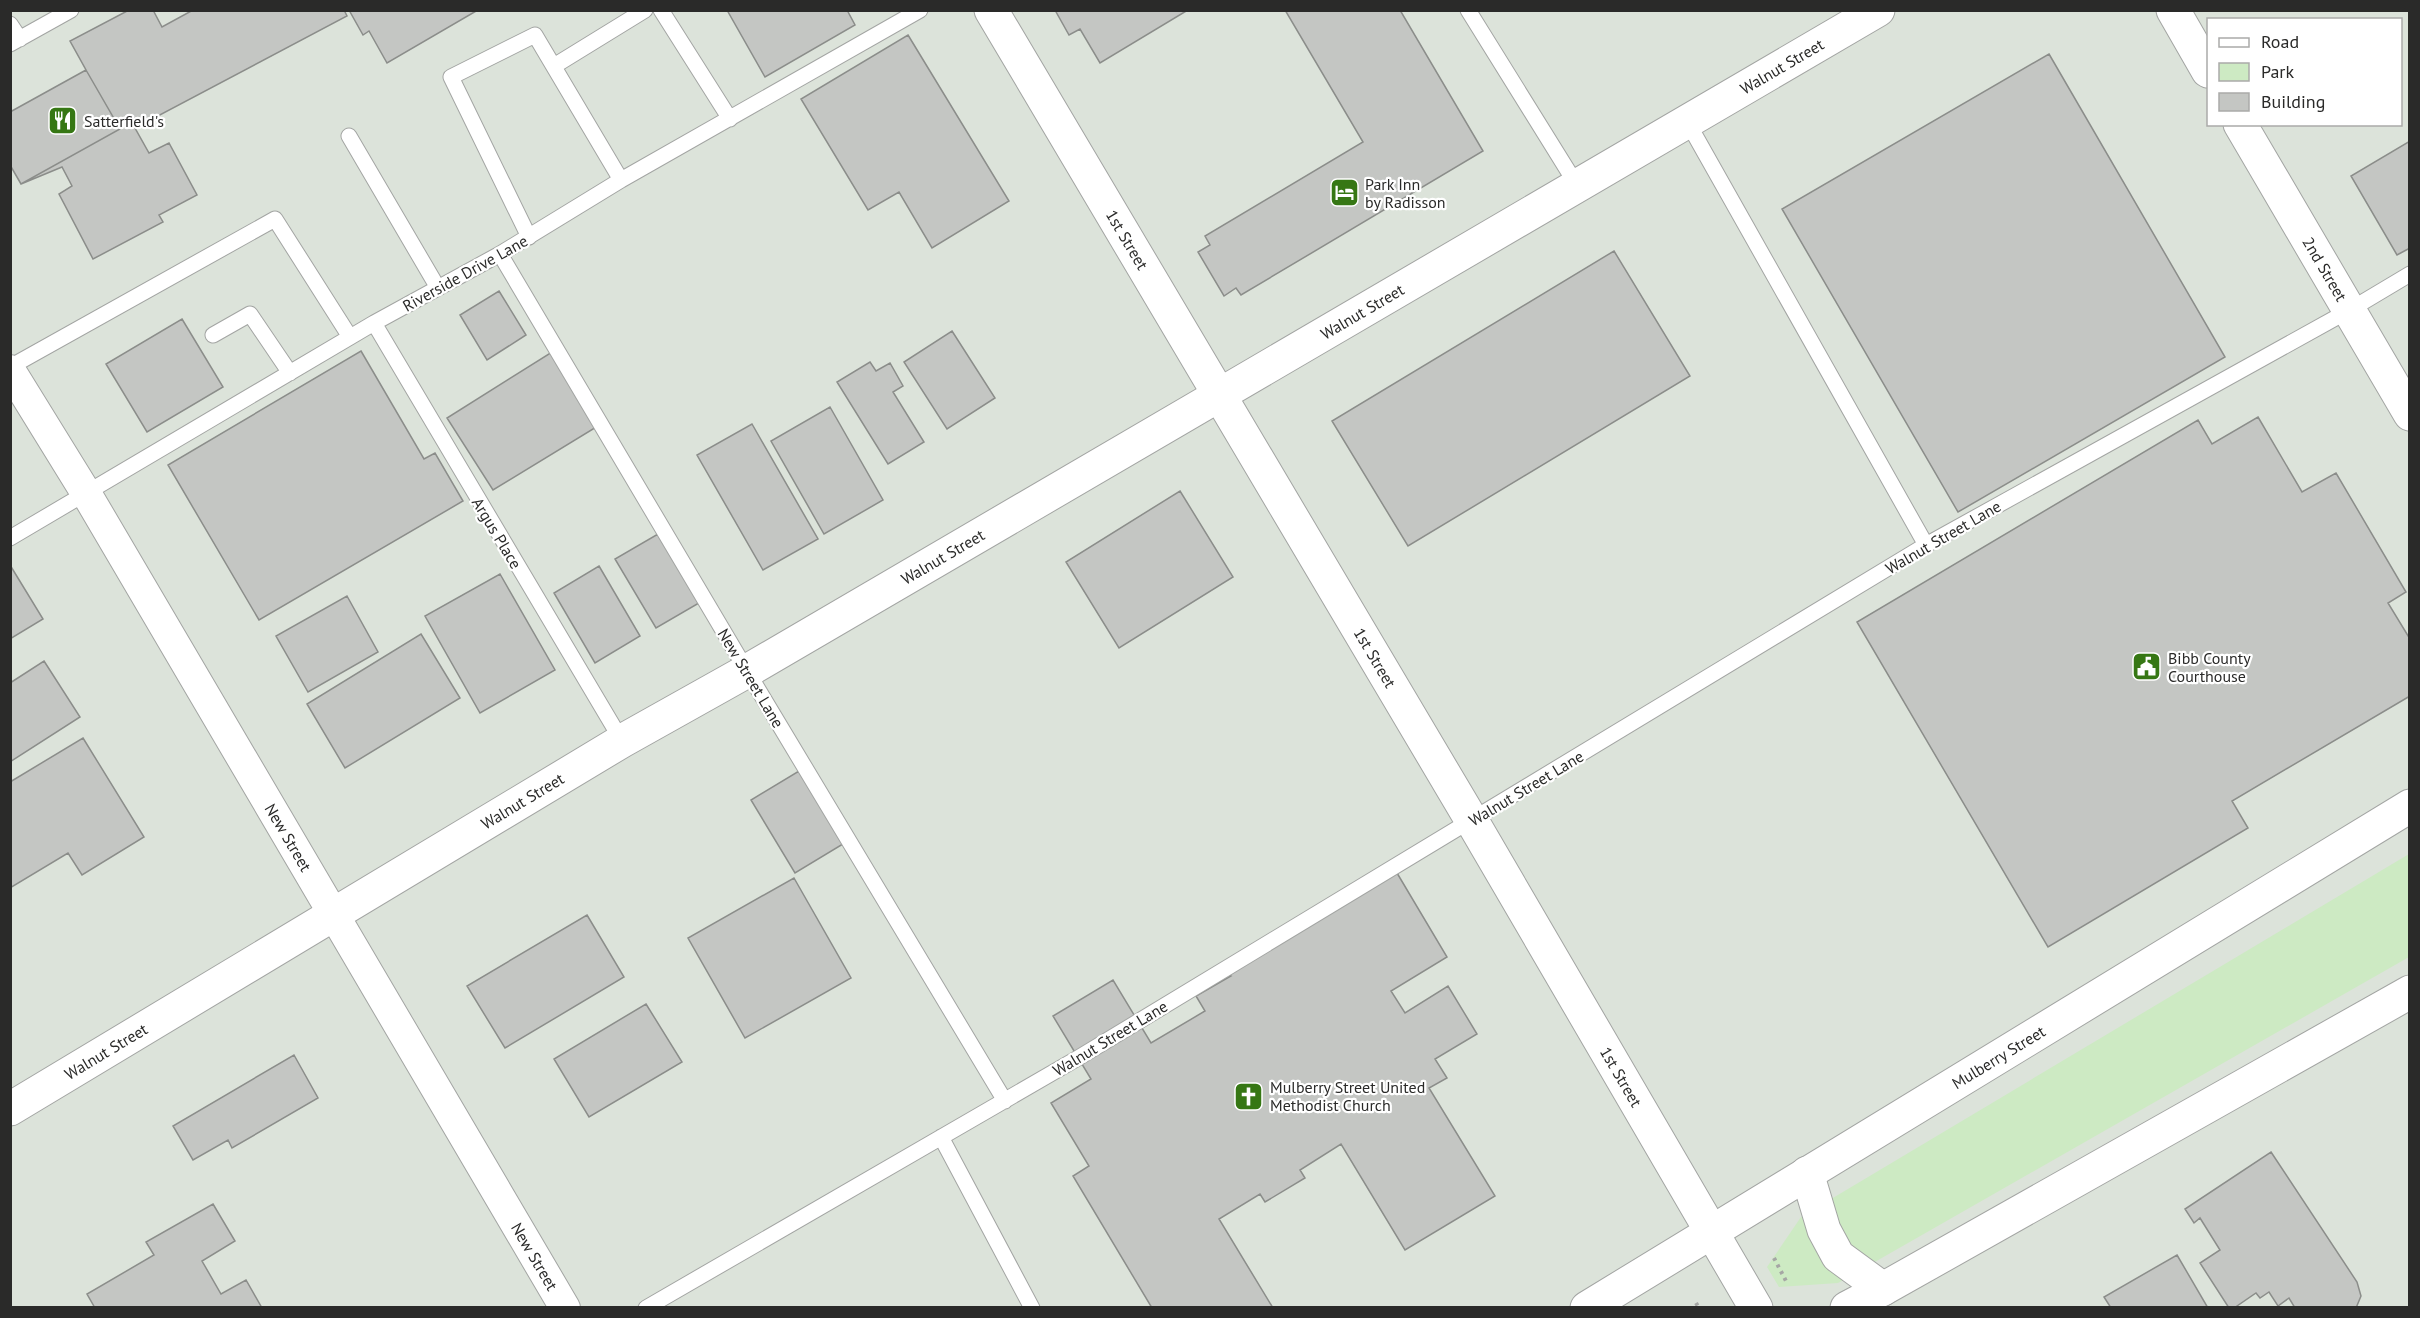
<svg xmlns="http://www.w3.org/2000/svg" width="2420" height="1318" viewBox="0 0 2420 1318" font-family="'PT Sans',sans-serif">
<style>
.built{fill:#dce3da;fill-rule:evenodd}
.green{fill:#cdeac3}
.building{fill:#c4c6c3;stroke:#8b8d8a;stroke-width:1.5}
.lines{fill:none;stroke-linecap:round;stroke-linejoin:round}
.service-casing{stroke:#a3a5a3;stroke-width:17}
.minor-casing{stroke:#a3a5a3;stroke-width:32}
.tertiary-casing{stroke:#a3a5a3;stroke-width:35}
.primary-casing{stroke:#a3a5a3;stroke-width:35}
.path{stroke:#a5a6a4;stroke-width:4;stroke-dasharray:3 4.5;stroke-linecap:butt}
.service{stroke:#fff;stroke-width:15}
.minor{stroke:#fff;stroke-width:30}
.tertiary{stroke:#fff;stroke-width:33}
.primary{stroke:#fff;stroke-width:33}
.labels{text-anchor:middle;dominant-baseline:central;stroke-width:4.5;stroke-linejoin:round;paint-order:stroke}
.street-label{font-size:16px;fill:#2a2a29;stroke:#fff}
.poi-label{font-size:16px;fill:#2a2a29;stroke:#fff;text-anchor:start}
</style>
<rect width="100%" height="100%" fill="#eceeeb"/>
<path class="built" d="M11,11H2409V1307H11ZM2208,20H2400V124H2208Z"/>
<path class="green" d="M2409,854V957L1838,1283L1779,1287L1767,1267L1801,1217Z"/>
<path class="building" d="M129,10H153L162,27L193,10H344L347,16L135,128L149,153L169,143L197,195L159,215L163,222L93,259L59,194L72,186L62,167L21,184L10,165V112L86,70L70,41Z
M349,10H478L387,63L369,31L363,35Z
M727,10H847L855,25L765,77Z
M1055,10H1188L1100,63L1080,29L1069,35Z
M1285,10H1400L1483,151L1241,295L1236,288L1224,296L1198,252L1210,245L1205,236L1363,142Z
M908,35L1009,201L932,248L899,192L868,210L801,99Z
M2049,54L2225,357L1958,512L1782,209Z
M86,70L120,129L21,184L10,165V112Z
M2410,141V248L2397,255L2351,176Z
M1614,251L1690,376L1408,546L1332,421Z
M499,291L526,335L487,360L460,315Z
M182,319L223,387L147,432L106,364Z
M952,331L995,398L947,429L904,362Z
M361,351L424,459L435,453L463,501L259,620L168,465Z
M552,352L598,426L493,490L447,418Z
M870,362L876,371L890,363L903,386L893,392L924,442L888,464L837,382Z
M830,407L883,500L824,534L771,441Z
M2258,417L2302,492L2336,473L2406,592L2388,603L2410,639V696L2232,801L2248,828L2048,947L1857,622L2198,420L2212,444Z
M752,424L818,539L763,570L697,455Z
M1180,491L1233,577L1119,648L1066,562Z
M658,534L699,603L656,628L615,559Z
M10,565L43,619L10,639Z
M599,566L640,636L595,663L554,593Z
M500,574L555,670L480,713L425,616Z
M347,596L378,652L308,692L276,636Z
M421,634L460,698L345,768L307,704Z
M44,661L80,717L10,762V683Z
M83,738L144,837L82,875L68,853L10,888V782Z
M799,771L843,844L795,873L751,800Z
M1397,873L1447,957L1391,991L1405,1013L1448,986L1477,1034L1435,1059L1447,1078L1429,1088L1495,1196L1405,1250L1341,1144L1300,1170L1305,1178L1265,1202L1260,1194L1219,1219L1273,1308H1152L1073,1176L1089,1166L1051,1103L1091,1079L1053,1016L1113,980L1151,1043L1205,1011L1196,996L1231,976L1228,974Z
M794,878L851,978L745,1038L688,938Z
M587,915L624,977L505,1048L467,986Z
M646,1004L682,1062L589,1117L554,1059Z
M294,1055L318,1098L232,1148L228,1140L193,1160L173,1126Z
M2271,1152L2357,1282L2361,1296L2356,1308H2295L2289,1298L2278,1306L2269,1292L2260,1298L2256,1293L2234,1308H2229L2200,1263L2220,1250L2200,1218L2194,1223L2185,1209Z
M213,1204L235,1241L202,1261L221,1294L246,1280L262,1308H95L87,1294L154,1255L146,1242Z
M2177,1255L2208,1308H2111L2104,1297Z"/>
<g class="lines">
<defs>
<path id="service" d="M661,10L730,119
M1468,10L1578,187
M10,24L20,39
M10,44L71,10
M554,66L645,10
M1688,123L1926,545
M349,136L438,288
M529,237L451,77L535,35L621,180
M500,254L747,671L1005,1101
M374,323L622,741
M213,335L250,314L290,373
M10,367L275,219L350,337
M10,538L374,323L500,254L621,180L920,10
M941,1137L1032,1308
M646,1308L1078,1058L1926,545L2348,311L2410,274"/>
<g id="minor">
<path id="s1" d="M10,370L86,493L565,1308"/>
</g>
<g id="tertiary">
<path id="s2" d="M991,10L1472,821L1756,1308"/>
<path id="s3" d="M10,1109L622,741L747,671L1878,10"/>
</g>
<g id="primary">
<path d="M2173,10L2208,71"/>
<path id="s4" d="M2240,124L2410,414"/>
<path d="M1807,1173L1824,1230L1838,1256L1883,1289"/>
<path id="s5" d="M1587,1308L2410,806"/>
<path d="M1847,1308L1883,1289L2410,992"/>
</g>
</defs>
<use href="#service" class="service-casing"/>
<use href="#minor" class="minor-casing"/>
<use href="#tertiary" class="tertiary-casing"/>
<use href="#primary" class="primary-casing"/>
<path class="path" d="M1774,1258L1786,1281
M1696,1303L1699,1308"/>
<use href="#service" class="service"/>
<use href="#minor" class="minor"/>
<use href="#tertiary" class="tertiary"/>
<use href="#primary" class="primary"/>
</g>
<defs>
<symbol id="restaurant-square" viewBox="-11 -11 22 22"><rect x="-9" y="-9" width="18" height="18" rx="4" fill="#367714" stroke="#fff"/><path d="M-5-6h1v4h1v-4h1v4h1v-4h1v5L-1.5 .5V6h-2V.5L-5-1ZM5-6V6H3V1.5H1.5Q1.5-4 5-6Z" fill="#fff"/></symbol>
<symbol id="hotel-square" viewBox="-11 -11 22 22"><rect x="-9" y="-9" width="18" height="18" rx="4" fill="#367714" stroke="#fff"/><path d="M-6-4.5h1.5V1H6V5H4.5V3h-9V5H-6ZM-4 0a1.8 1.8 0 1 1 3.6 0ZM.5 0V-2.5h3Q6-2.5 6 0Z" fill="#fff"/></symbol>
<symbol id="civic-square" viewBox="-11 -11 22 22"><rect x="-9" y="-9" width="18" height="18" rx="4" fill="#367714" stroke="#fff"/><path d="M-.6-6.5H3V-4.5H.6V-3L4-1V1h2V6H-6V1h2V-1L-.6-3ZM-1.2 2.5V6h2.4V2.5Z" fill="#fff"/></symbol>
<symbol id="church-square" viewBox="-11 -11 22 22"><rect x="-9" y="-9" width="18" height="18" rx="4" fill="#367714" stroke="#fff"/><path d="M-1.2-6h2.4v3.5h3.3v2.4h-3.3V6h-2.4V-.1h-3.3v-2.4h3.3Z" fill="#fff"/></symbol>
</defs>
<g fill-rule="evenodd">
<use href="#restaurant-square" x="46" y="104" width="33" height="33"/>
<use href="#hotel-square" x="1328" y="176" width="33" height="33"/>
<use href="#civic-square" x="2130" y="650" width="33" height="33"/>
<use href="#church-square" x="1232" y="1080" width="33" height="33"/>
</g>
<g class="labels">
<g class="street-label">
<text stroke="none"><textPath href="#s3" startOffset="2056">Walnut Street</textPath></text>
<text stroke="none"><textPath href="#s2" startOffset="267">1st Street</textPath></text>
<text stroke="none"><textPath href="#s4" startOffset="168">2nd Street</textPath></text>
<text transform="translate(465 273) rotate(-29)">Riverside Drive Lane</text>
<text stroke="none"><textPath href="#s3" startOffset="1570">Walnut Street</textPath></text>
<text transform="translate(497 533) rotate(59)">Argus Place</text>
<text transform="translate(1943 537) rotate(-30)">Walnut Street Lane</text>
<text stroke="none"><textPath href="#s3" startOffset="1084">Walnut Street</textPath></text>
<text stroke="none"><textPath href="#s2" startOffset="753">1st Street</textPath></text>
<text transform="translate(751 678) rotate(59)">New Street Lane</text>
<text transform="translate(1526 788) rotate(-31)">Walnut Street Lane</text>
<text stroke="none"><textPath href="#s3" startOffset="598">Walnut Street</textPath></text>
<text stroke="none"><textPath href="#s1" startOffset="544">New Street</textPath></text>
<text transform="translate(1110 1038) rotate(-31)">Walnut Street Lane</text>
<text stroke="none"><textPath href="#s3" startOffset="112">Walnut Street</textPath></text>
<text stroke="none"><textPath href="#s5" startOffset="482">Mulberry Street</textPath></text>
<text stroke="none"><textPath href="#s2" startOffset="1239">1st Street</textPath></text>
<text stroke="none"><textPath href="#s1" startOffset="1030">New Street</textPath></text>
</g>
<g class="poi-label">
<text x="84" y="121">Satterfield's</text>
<text x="1365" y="184">Park Inn<tspan x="1365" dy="18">by Radisson</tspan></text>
<text x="2168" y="658">Bibb County<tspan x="2168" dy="18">Courthouse</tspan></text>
<text x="1270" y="1087">Mulberry Street United<tspan x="1270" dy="18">Methodist Church</tspan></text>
</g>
</g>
<rect width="2420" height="1318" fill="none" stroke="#2a2a29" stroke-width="24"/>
<rect x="2207" y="18" width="195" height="108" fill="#ffffff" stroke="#aaaaa9" stroke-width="1.5"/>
<rect x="2219" y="38" width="30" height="9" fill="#ffffff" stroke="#aaaaa9" stroke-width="1.5"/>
<text x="2261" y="48" font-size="18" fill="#2a2a29">Road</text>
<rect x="2219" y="63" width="30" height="18" fill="#cdeac3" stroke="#aaaaa9" stroke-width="1.5"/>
<text x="2261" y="78" font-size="18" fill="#2a2a29">Park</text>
<rect x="2219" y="93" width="30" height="18" fill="#c4c6c3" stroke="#aaaaa9" stroke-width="1.5"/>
<text x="2261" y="108" font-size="18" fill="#2a2a29">Building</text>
</svg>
